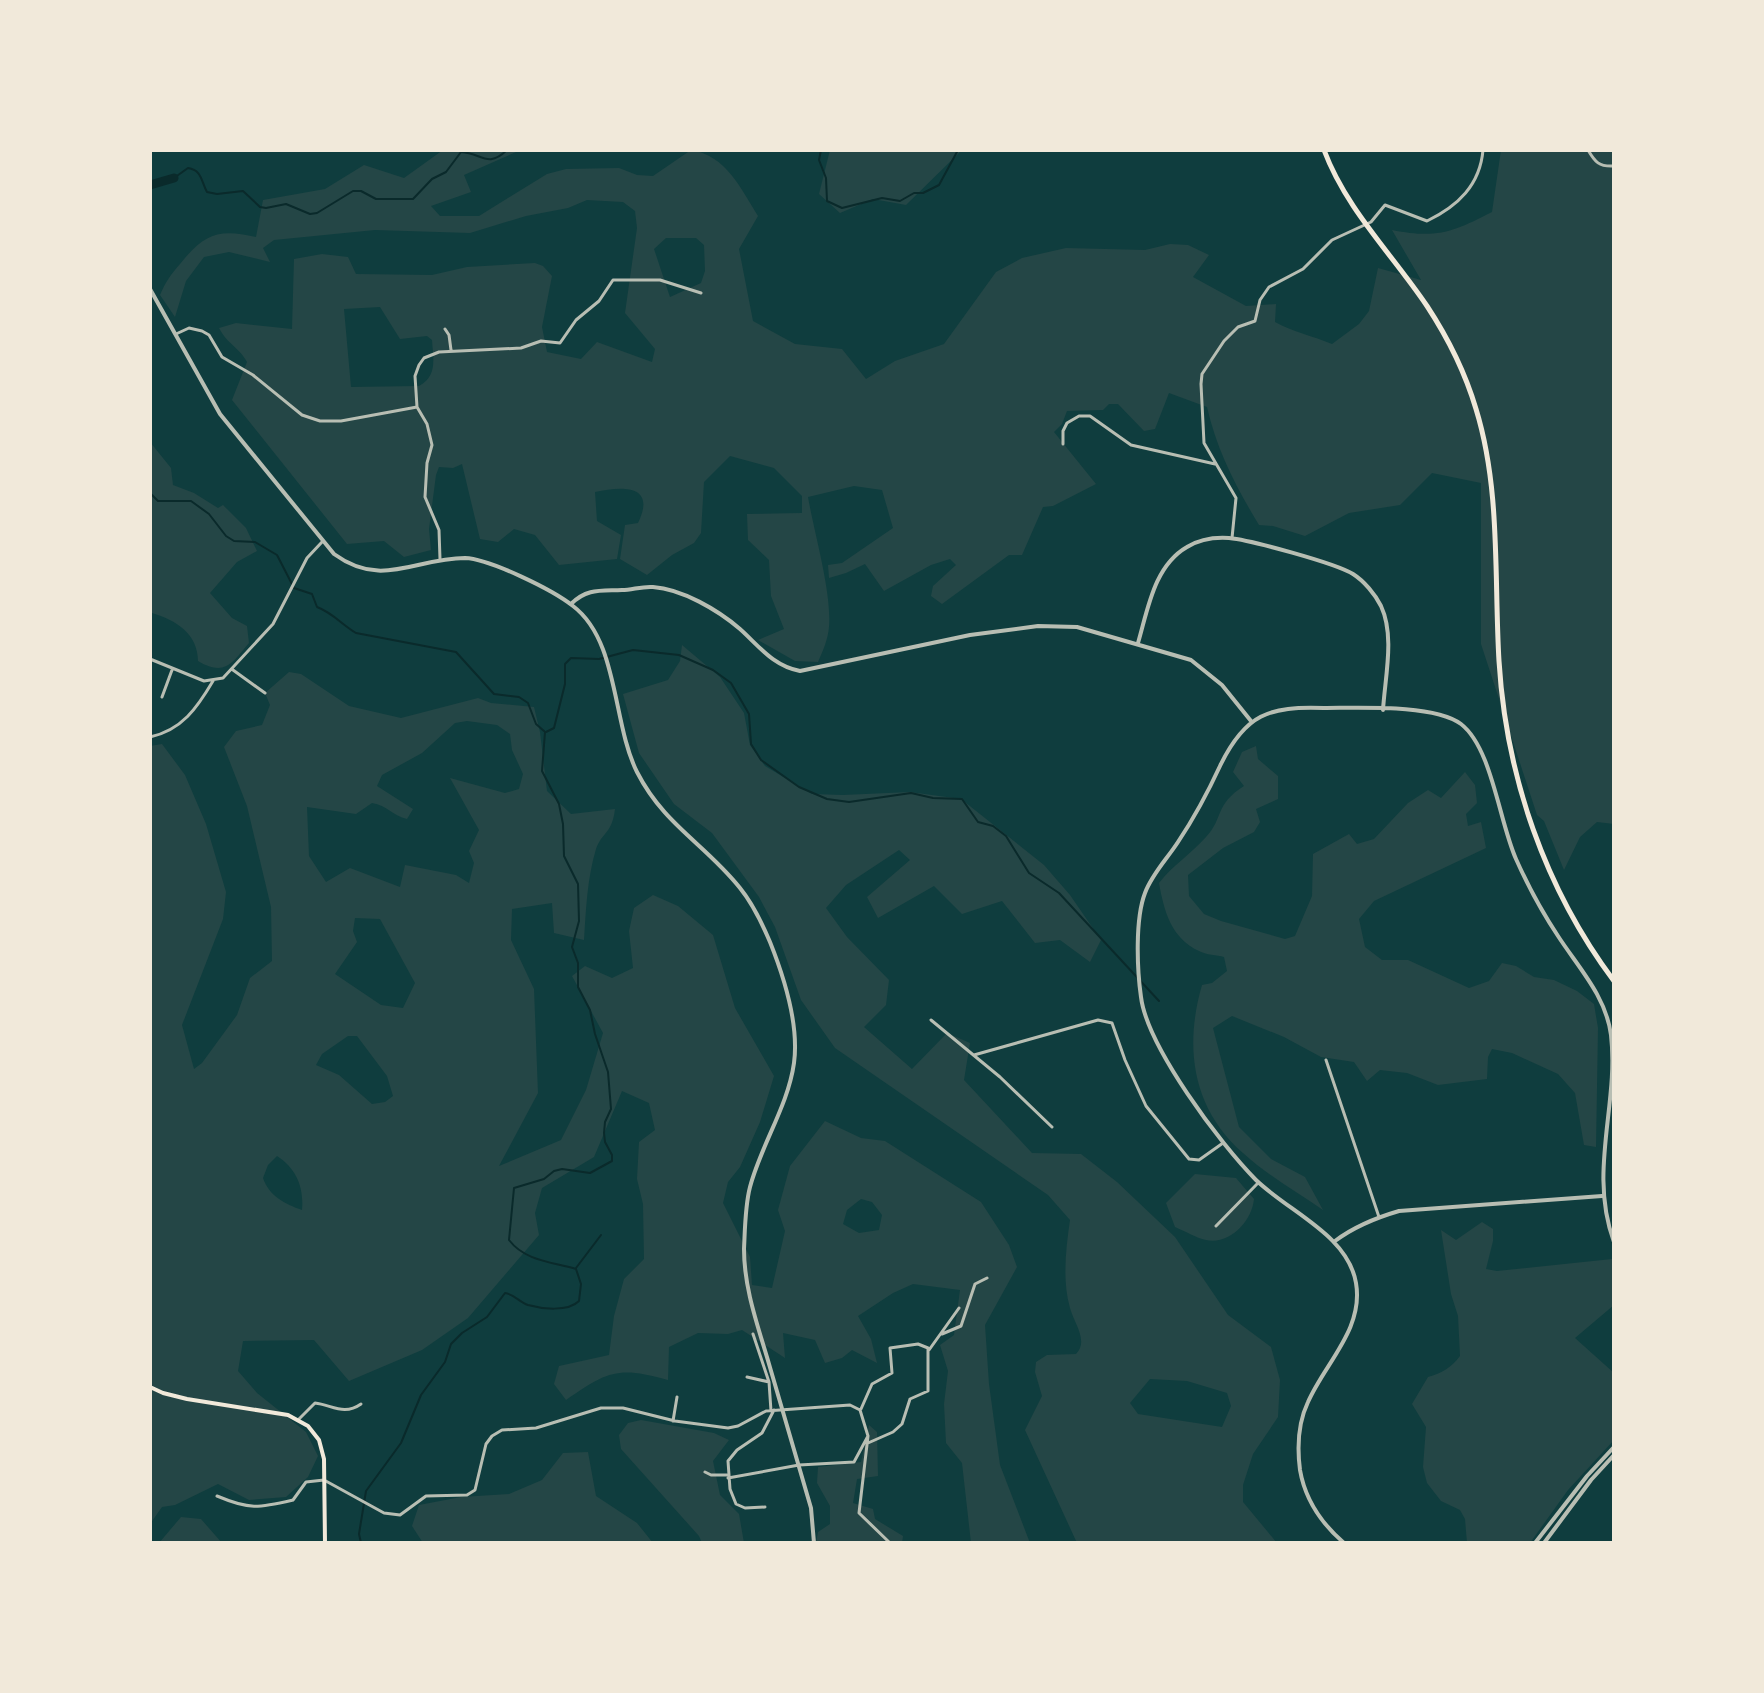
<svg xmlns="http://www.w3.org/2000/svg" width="1764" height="1693" viewBox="0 0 1764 1693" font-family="Ubuntu,sans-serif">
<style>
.green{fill:#244646;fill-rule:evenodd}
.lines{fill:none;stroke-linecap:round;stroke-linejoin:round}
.stream{stroke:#0a2a2b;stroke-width:2}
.river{stroke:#0a2a2b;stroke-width:9}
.minor{stroke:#b8beb3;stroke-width:3}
.tertiary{stroke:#b8beb3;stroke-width:4}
.secondary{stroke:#f1e9da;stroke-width:4}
.primary{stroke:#f1e9da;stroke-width:5}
</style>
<rect width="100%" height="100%" fill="#0f3d3e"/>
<path class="green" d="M443,150H529L516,152L464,175L471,192L431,206L440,216H479L547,174L566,169L619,168L637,175L653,176L691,150C726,155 741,189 758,216L739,249L753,321L795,344L842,349L866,379L895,361L944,344L996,272L1022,258L1066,248L1145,250L1170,244L1188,245L1209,255L1193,277L1246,306L1276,304L1275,322C1293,332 1313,336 1332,344L1359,324L1369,311L1378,268L1421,280L1392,230C1437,239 1453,232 1492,212L1501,150H1614V824L1597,822L1580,837L1564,870L1544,821L1537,815L1481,644V483L1432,473L1400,505L1349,513L1305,536L1273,526L1259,525C1236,487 1217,451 1207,407L1169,393L1155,429L1144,431L1118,404H1109L1103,410L1067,411L1062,424L1054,432L1096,484L1053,506L1043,507L1022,555H1009L942,604L931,596L933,586L956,565L950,559L931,565L884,591L865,564L846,573L829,578L828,565L842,563L893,528L882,490L854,486L808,497C814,532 832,593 829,627C828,639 823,651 818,662L795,661L758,640L784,629L771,596L769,560L748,540L747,514L802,513V496L774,468L730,456L704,482L701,533L694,543L672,555L647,575L620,559L625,525L638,523C657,484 622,486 595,492L597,521L621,535L617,559L559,565L535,535L514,529L498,542L480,539L462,464L453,468L439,467L436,475L429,529L431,550L404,557L384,541L347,544L232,400L247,362C239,347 228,345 219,328L236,323L292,329L294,259L322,254L348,257L356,274L432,275L467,267L535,263L543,266L552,276L542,327L547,352L581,359L597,342L652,362L655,349L625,313L637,228L635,211L623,202L587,200L568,208L526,216L470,233L375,230L274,240L263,248L270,262L229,252L204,257L186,281L175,317L160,295C165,283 171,274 180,264C204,234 218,228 256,237L263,200L325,189L364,165L404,178ZM666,238H696L704,245L705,271L701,283L670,297L654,249ZM380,307L400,339L427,336L432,340C433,358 438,376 419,386L351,387L344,309Z
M830,150H962L906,205L873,199L840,213L819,194Z
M150,442L171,468L173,485L194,493L218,508L223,505L246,528L257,551L237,562L210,593L232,618L247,626L249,643C232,663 225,677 198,661C198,634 176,620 152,613L150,606Z
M682,645L720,677L744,713L750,745L765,766L812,794L843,795L910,792L961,799L1044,865L1070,895L1101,940L1090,962L1060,940L1035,943L1002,901L962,914L934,886L878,918L867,897L910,860L899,850L846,885L826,908L847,937L889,980L886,1005L864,1027L912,1069L947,1033L970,1043L964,1080L1032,1153L1081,1154L1117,1182L1175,1237L1228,1315L1271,1347L1280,1380L1278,1417L1253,1454L1243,1485V1502L1277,1543H1077L1025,1430L1042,1396L1035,1372L1036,1362L1047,1355L1076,1354C1089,1341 1074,1323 1070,1308C1062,1280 1066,1248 1070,1220L1048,1195L835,1048L801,1000L775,927L759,897L712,833L674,804L639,753L623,694L668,680L680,661ZM1150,1379L1187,1381L1227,1393L1231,1406L1222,1427L1138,1414L1130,1403Z
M289,672L301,674L349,706L401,718L478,698L491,703L534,707L540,732L547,791L571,814L615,809C612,834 602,832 596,849C587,879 586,910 584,940L554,933L552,903L512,909L511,940L534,989L538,1093L499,1166L561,1140L586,1090L603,1033L572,976L585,966L612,978L633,968L629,931L634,908L653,895L678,906L713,935L735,1008L774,1076L760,1122L740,1167L728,1182L723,1203L750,1257L752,1285L772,1288L785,1231L778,1210L790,1166L825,1121L861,1138L885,1141L981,1202L1009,1245L1017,1267L985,1325L989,1384L1000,1465L1030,1543H971L962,1463L946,1443L944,1404L948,1371L940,1345L954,1335L960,1290L913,1284L893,1293L858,1316L871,1339L877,1363L852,1350L842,1358L825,1363L815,1340L783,1333L785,1358L742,1330L728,1334L698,1333L669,1347L668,1380C618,1366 608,1371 566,1400L554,1384L559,1366L609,1355L614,1316L624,1279L644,1259L643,1204L637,1179L639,1142L655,1130L649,1103L622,1091L594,1157L542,1188L535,1213L539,1235L468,1318L422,1350L349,1381L314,1340L243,1341L238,1371L257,1393L306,1432L318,1456L308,1477L286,1497L249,1500L218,1484L175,1505L162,1507L150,1524V746L162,744L185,775L206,824L226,892L223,919L182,1025L194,1069L202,1063L237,1015L250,978L272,961L271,907L247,806L224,747L236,731L262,725L270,705L265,693ZM467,721L497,725L510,734L512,750L523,774L519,789L505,793L450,778L479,830L469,851L474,863L469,883L456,875L405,865L400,887L350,868L326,882L309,856L307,807L356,814L372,803C387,805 393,816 407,819L413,809L377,786L382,775L422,753L455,723ZM355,918L380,919L415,983L403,1008L381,1005L335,974L357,942L353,931ZM348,1036H357L387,1076L393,1096L385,1102L372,1104L339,1075L316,1065L322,1054ZM277,1156C297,1169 304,1188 302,1210C285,1204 269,1196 263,1178L268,1165ZM861,1199L872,1202L882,1215L879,1230L859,1233L843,1224L847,1210Z
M1256,746L1258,759L1278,776V799L1256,809L1260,822L1254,832L1223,848L1188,875L1189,896L1204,914L1221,921L1285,939L1295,936L1312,896L1313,854L1349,834L1357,844L1374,839L1408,803L1428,790L1441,798L1465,772L1475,785L1477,803L1466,814L1468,826L1481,822L1486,848L1374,901L1359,919L1365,947L1382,960H1408L1469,988L1489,981L1502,963L1516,966L1534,977L1554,980L1577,991L1594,1004L1598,1028L1596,1147L1584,1145L1575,1093L1558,1074L1512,1053L1492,1049L1488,1057L1487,1079L1438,1085L1407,1073L1380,1070L1367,1081L1354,1062L1321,1057L1284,1037L1232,1016L1213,1028L1239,1127L1271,1159L1305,1177L1323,1210C1297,1192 1267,1175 1243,1153C1192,1108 1184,1047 1202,985L1212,983L1227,971L1224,957C1217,955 1206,955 1199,951C1171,938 1164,911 1159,883C1173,865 1191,854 1206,837C1224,818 1214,805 1244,786L1233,772L1242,752Z
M1195,1174L1236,1178L1254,1199C1252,1221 1230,1245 1206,1240C1196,1238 1185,1231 1175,1227L1166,1203Z
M1482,1222L1493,1229V1241L1486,1269L1497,1271L1612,1259L1614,1261V1305L1575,1338L1614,1373V1440L1568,1490L1530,1543H1467L1465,1519L1460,1510L1441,1501L1427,1483L1423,1467L1426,1427L1412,1404L1428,1377C1442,1373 1451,1368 1460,1356L1458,1316L1451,1294L1441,1230L1456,1240Z
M641,1420L714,1433L729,1440L713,1461L720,1495L739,1514L744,1543H702L699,1536L621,1449L619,1435L628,1423Z
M869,1425L877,1432L878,1476L857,1479L853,1503L873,1509L875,1519L903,1536L902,1543H816L818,1532L830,1524V1506L817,1483L818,1467L861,1462Z
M588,1452L596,1496L637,1523L653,1543H423L412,1526L419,1505L461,1497L509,1494L542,1480L563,1453Z
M181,1517L201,1519L222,1543H159Z"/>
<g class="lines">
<path class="stream" d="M532,150H534
M821,150L819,160L826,178L827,201L842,208L882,198L900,201L914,193H923L939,185L958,150
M174,178L188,168C202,170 201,181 207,192L217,194L243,191L260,207L266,208L286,204L310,214L317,213L353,191H361L376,199H413L432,179L446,172L461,152C482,153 487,169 507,150
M150,493L158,501H191L209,514L226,536L234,541L255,542L277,555L294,588L312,594L317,607C333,613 341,624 356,633L456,652L494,694L519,697L528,703L536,724L544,731
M546,732L554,728L565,684V664L571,658L599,659L633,650L679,655L713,670L731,683L749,714L751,744L761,760L799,787L827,799L849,802L911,793L933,798L962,799L978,822L993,826L1006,836L1029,873L1059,893L1159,1001
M576,1268L601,1235
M361,1543L359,1534L366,1491L401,1443L421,1395L445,1362L451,1344L462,1333L487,1317L505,1293C514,1294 519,1302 528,1305C542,1309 568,1312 579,1301L581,1284L576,1269C552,1262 525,1261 509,1240L514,1188L544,1179L554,1171L562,1169L590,1173L612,1161V1155L605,1142L604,1133L605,1122L611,1109L608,1072L595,1034L590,1010L578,987V963L572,947L579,921L578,884L564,856L563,824L559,804L542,771L545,732"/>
<path class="river" d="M150,185L174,178"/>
<path class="minor" d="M1588,150C1595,162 1599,167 1614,166
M445,329L449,335L451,350
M176,334L189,328L202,331L209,335L222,357L253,375L302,415L320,421H341L417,407
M1063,444V431L1067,423L1079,416H1090L1131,445L1215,464
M1232,538L1236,498L1204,443L1201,384L1202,374L1224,341L1238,327L1255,321L1260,300L1269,287L1303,269L1332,240L1371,222L1385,205L1427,221C1458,206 1480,185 1483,150
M440,559L439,530L425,497L427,463L432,445L427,424L417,407L415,376L419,365L424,358L439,352L521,348L541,341L560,343L576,320L599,301L613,280H660L701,293
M150,659L204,681L223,678L273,624L307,558L322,542
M233,670L265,693
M162,697L172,670
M150,737C182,730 197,708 213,681
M931,1020L1000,1077L1052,1127
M974,1055L1098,1020L1112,1023L1125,1060L1146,1106L1189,1159L1199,1160L1223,1143
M1326,1060L1379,1217
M1216,1226L1258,1183
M753,1334L769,1382L771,1411
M942,1334L961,1326L975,1284L987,1278
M929,1350L959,1308
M747,1377L769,1382
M861,1409L872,1384L892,1373L890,1348L918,1344L928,1348V1391L910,1399L902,1424L893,1432L868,1443
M299,1419L315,1403C332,1405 344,1416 361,1404
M673,1421L677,1397
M705,1472L711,1475H727
M728,1478L799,1465L854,1462L868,1436
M217,1496C250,1510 258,1508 293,1500L306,1482L324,1480L384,1513L400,1515L426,1496L467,1495L475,1490L486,1444L492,1436L502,1430L536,1428L601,1408H623L675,1421L728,1428L738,1426L766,1411L850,1405L860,1410L868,1436L859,1513L890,1543
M765,1507L745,1508L736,1504L730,1489L728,1461L737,1450L762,1433L774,1410"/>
<path class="tertiary" d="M150,289L220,414L334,554C382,589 415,558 465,558C490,559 553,590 573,606C619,641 612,722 637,772C664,825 705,844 740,888C753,904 762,923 770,942C784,977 799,1026 794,1063C788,1106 761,1145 750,1187C745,1206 745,1229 744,1249C744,1289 758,1326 769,1364C783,1412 797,1460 811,1508L814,1543
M571,604C587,588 601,591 622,590C632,590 642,586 653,587C682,589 718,610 740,629C759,646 773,666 800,671L970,635L1038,626L1077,627L1191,660L1222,685L1251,721
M1138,643C1148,609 1154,566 1187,547C1200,539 1214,537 1229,538C1250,540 1335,563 1353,574C1364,581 1375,594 1381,606C1395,636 1385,677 1383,710
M1335,1241C1355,1226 1375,1218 1399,1211L1602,1196
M1344,1543C1322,1524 1305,1499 1300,1470C1297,1447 1298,1423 1308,1402C1325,1363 1364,1329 1356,1283C1348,1235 1289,1212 1256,1180C1220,1144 1147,1046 1141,997C1137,969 1135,919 1145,893C1152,874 1167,859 1178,842C1194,818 1208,792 1220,766C1245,714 1269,706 1324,708C1359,708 1434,704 1461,724C1492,748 1499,821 1516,859C1528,886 1542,912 1558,936C1578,967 1606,996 1611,1035C1619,1105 1588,1171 1614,1242
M1535,1543L1587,1476L1614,1447
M1544,1543L1591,1480L1614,1455"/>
<path class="secondary" d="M150,1387L163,1393L187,1399L288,1415L308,1426L319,1440L324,1459L325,1543"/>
<path class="primary" d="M1324,150C1346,209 1392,254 1427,306C1448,338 1465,372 1476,409C1501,490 1494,578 1499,661C1506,776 1545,889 1614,981"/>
</g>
<rect width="1764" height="1693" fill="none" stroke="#f1e9da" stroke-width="304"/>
</svg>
